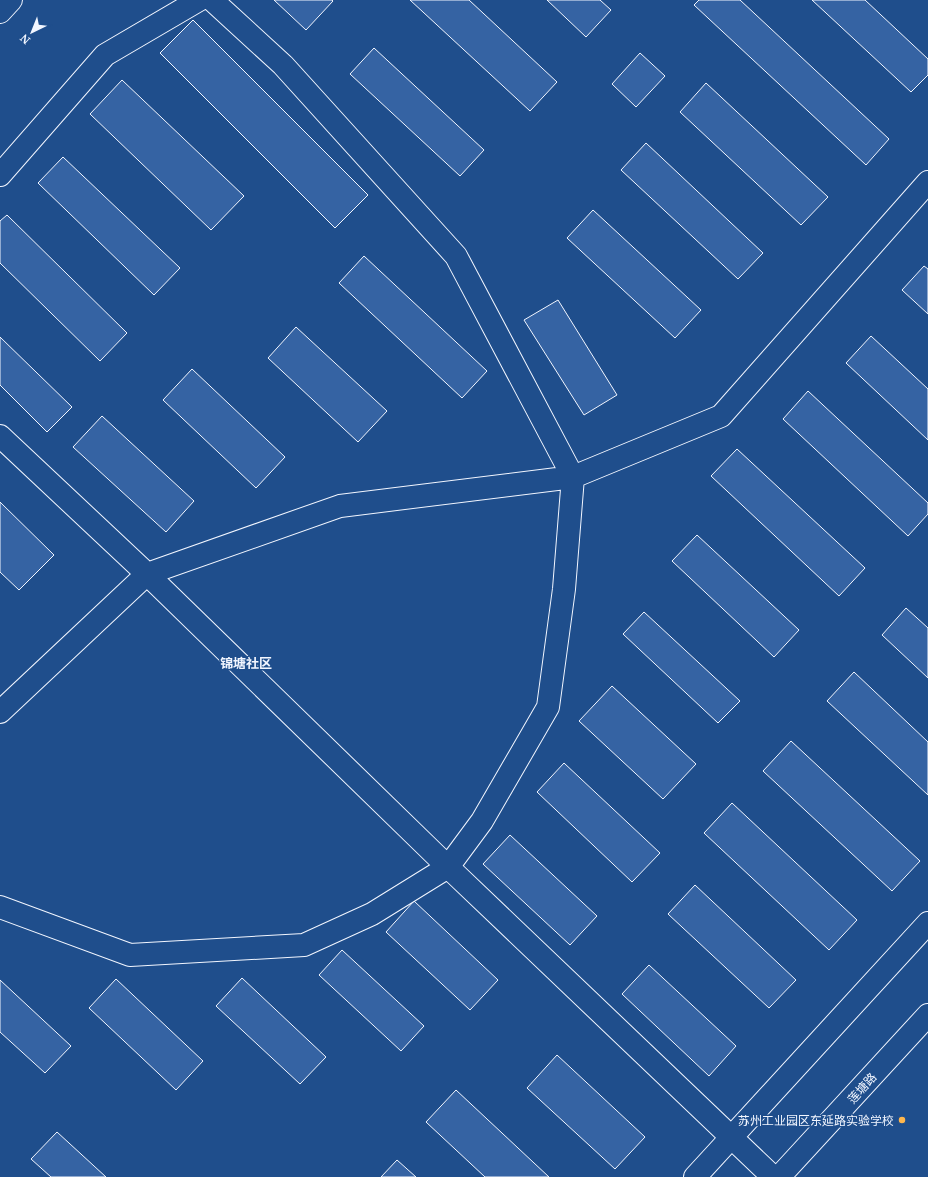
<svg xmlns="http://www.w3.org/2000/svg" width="928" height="1177" viewBox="0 0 928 1177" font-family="'Noto Serif','Noto Sans SC',serif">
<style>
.building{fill:#3563a3;stroke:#f2f6ff}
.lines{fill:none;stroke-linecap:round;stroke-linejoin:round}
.minor-casing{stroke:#f2f6ff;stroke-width:24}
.major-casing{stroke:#f2f6ff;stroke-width:24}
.minor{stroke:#1f4e8c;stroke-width:22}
.major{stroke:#1f4e8c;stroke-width:22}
.poi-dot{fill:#ffb74d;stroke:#1f4e8c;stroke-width:1.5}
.labels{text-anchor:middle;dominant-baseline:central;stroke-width:3;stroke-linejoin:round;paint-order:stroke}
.street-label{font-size:12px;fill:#f2f6ff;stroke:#1f4e8c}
.poi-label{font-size:12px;fill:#f2f6ff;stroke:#1f4e8c;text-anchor:end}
.neighbourhood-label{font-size:13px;font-weight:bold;fill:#f2f6ff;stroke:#1f4e8c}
</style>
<rect width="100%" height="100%" fill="#1f4e8c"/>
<path class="building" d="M274,0H332L333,1L306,30Z
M410,0H469L557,82L530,111Z
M547,0H600L611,10L586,37Z
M699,0H740L889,139L866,165L694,5Z
M812,0H865L928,59V75L911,92Z
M193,20L368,195L335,228L160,53Z
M374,48L484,150L460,176L350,74Z
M640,53L665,76L636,107L612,84Z
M122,80L244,196L211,230L90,114Z
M706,83L828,197L801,225L680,112Z
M646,143L763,253L738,279L621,170Z
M63,157L180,268L154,295L38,183Z
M593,210L701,310L675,338L567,238Z
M7,215L127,333L100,361L0,263V221Z
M364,256L487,371L462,398L339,283Z
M924,266L928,269V314L902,290Z
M558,300L617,395L584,415L524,320Z
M296,327L387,411L358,442L268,358Z
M871,336L928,389V440L846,363Z
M0,337L72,407L47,432L0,385Z
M192,369L285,457L256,488L163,400Z
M808,391L928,503V514L908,536L783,419Z
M102,416L194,501L166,532L73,447Z
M737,449L865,568L839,596L711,476Z
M0,502L54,555L19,590L0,572Z
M697,535L799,630L774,657L672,561Z
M906,608L928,628V678L882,635Z
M644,612L740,701L718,723L623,634Z
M854,672L928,742V795L827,701Z
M612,686L696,764L663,799L579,721Z
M791,741L920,861L892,891L763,771Z
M564,763L660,853L632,882L537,792Z
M732,803L857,920L829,950L704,833Z
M510,835L597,916L570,945L483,864Z
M695,885L796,980L769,1008L668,914Z
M414,901L498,980L470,1010L386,932Z
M342,950L424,1026L401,1051L319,975Z
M649,965L736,1046L709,1076L622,994Z
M242,978L326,1057L300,1084L216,1006Z
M116,979L203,1061L176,1090L89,1008Z
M0,980L71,1046L45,1073L0,1032Z
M557,1055L645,1137L615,1169L527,1088Z
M456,1090L549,1177H485L426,1122Z
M57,1132L106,1177H51L31,1159Z
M397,1160L416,1177H381Z"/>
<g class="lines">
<defs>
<path id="minor" d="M0,175L105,55L199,0
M0,436L147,574L448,867L773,1177
M0,712L147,574L340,506L573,477L456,256L283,65L212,0
M0,907L130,955L304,945L372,914L448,867L482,821L548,707L564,589L573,477L721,416L928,182
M695,1177L928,923
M779,1177L928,1015"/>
<path id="major" d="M0,12L11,0"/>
</defs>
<use href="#minor" class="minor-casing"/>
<use href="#major" class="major-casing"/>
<use href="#minor" class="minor"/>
<use href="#major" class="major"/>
</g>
<circle class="poi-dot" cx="902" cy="1120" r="4"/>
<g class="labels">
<g class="street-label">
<text transform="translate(862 1088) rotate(-48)">莲塘路</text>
</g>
<g class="poi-label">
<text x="894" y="1120">苏州工业园区东延路实验学校</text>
</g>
<g class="neighbourhood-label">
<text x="246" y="663">锦塘社区</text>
</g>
</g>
<g transform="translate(32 32) rotate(223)" stroke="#1f4e8c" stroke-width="3" paint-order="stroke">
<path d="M0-3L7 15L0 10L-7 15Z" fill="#f2f6ff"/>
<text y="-6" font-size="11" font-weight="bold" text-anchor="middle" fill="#f2f6ff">N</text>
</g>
</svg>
